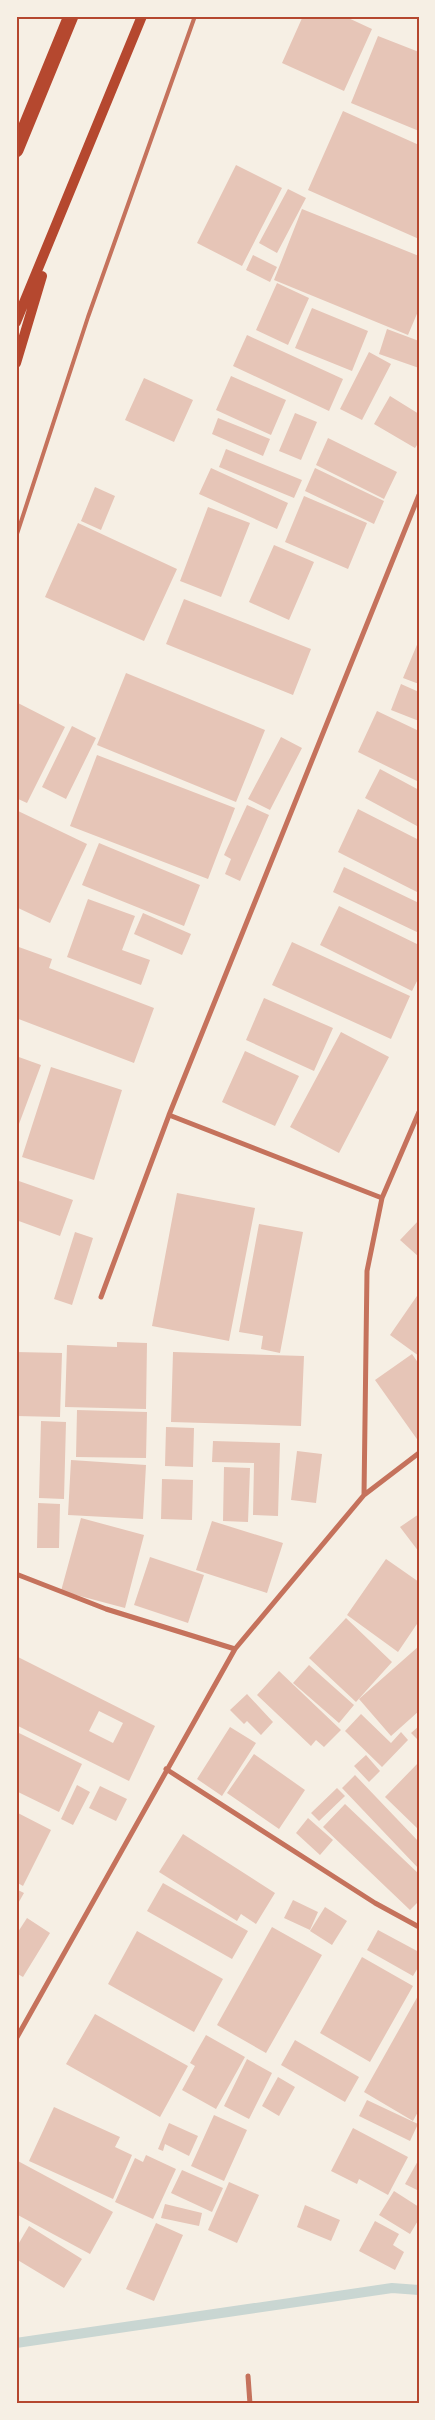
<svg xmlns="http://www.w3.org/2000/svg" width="435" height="2420" viewBox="0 0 435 2420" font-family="Commissioner,sans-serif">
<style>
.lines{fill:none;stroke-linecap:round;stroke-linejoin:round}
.stream{stroke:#c9d6d2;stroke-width:10}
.building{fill:#e6c5b7;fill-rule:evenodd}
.service{stroke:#c5725c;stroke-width:4}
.minor{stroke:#c5725c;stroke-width:5}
.secondary{stroke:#b5482f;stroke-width:10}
.motorway{stroke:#b5482f;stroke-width:15}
.neatline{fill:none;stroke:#b5482f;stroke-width:2}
</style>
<rect width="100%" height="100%" fill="#f6efe4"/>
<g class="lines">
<path class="stream" d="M16,2343L392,2288L419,2290"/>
</g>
<path class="building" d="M303,16H344L372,29L344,91L282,63Z
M378,36L419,52V131L351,103Z
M343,111L419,145V239L308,190Z
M236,165L282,188L242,266L197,243Z
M288,189L306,198L277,253L259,243Z
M302,209L419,256V309L408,335L274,280Z
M253,255L277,267L270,282L246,270Z
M277,283L309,298L288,345L256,330Z
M312,308L368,331L352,371L295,348Z
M387,329L419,341V368L379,354Z
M247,335L343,379L329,411L233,366Z
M369,352L391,364L362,420L340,409Z
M231,376L286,400L271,435L216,410Z
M144,378L193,400L174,442L125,420Z
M390,396L419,414V442L415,448L374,424Z
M295,413L317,422L301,460L279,451Z
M218,418L270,439L263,456L212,434Z
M328,438L397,472L384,499L316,465Z
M226,449L302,480L294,498L219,467Z
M211,468L288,503L277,529L199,494Z
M315,468L384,501L374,524L305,491Z
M95,487L115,496L101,530L81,521Z
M304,496L367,523L348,569L285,542Z
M208,507L250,523L221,597L180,581Z
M78,523L177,569L144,641L45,597Z
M274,545L314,562L289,620L249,602Z
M184,599L311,649L293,695L166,644Z
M419,640V684L403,678Z
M126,673L265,730L236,802L97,745Z
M401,684L419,692V721L391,710Z
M16,702L65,727L27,803L16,798Z
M377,711L419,731V782L358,752Z
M72,726L96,738L66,799L42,787Z
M281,737L302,748L270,810L248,799Z
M97,755L235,808L208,879L70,826Z
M380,769L419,790L417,826L365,798Z
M247,805L269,815L240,881L225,874L231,859L224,855Z
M358,809L419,840V893L338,852Z
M16,810L87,844L50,923L16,907Z
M99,843L200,885L184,926L82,885Z
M344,867L419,903V933L333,892Z
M88,899L135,916L122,950L150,960L141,985L67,957Z
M339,906L419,945V977L412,991L320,945Z
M143,913L191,934L182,955L134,934Z
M292,942L410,996L391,1039L272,985Z
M16,946L52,959L49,968L154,1008L134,1063L16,1018Z
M264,998L333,1028L314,1071L246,1040Z
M341,1032L389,1057L339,1153L290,1127Z
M245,1051L299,1076L275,1126L222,1102Z
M16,1056L41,1065L16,1132Z
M51,1067L122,1090L94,1180L22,1157Z
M16,1180L73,1200L60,1236L16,1220Z
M177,1193L255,1208L229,1341L152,1326Z
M419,1220V1257L400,1240Z
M259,1224L303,1232L280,1353L261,1349L263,1336L239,1332Z
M75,1232L93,1238L72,1305L54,1299Z
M419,1293V1356L390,1335Z
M117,1342L147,1343L146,1409L65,1407L67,1345L117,1347Z
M16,1352L62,1353L60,1417L16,1416Z
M173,1352L304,1356L301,1426L171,1422Z
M412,1354L419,1364V1442L375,1380Z
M77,1410L147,1412L146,1458L76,1457Z
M41,1421L66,1422L64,1499L39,1498Z
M166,1427L194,1428L193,1467L165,1466Z
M213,1441L280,1443L278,1516L253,1515L254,1463L212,1462Z
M297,1451L322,1454L316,1503L291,1500Z
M71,1460L146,1465L143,1519L68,1515Z
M224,1467L250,1468L248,1522L223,1521Z
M162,1479L193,1480L192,1520L161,1519Z
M38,1503L60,1504L59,1548H37Z
M419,1514V1552L400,1527Z
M81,1518L144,1535L125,1608L61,1591Z
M212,1521L283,1543L267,1593L196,1570Z
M150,1557L204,1575L188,1623L134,1605Z
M386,1559L419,1582V1621L398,1652L347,1615Z
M346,1618L392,1662L356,1702L309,1658Z
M419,1646V1711L391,1736L359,1699Z
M16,1656L155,1726L129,1781L16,1725ZM99,1711L123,1723L113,1743L89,1731Z
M309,1665L354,1705L339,1723L293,1683Z
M279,1671L341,1730L324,1747L316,1740L311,1746L257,1695Z
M247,1694L273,1722L261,1735L247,1721L244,1724L230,1710Z
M361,1714L391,1743L401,1732L408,1740L382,1767L345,1731Z
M419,1726V1741L411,1733Z
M230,1727L256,1743L222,1796L197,1779Z
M19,1733L82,1764L59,1812L16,1791V1739Z
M254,1754L305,1790L279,1829L227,1793Z
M366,1755L380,1771L369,1782L354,1766Z
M419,1762V1830L385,1797Z
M355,1775L419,1842V1869L342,1788Z
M77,1785L90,1792L73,1825L61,1819Z
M100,1786L127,1799L116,1821L89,1808Z
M337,1788L345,1796L319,1821L311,1813Z
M345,1804L419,1874V1901L410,1910L323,1827Z
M16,1812L51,1830L23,1886L16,1882Z
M308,1818L333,1840L320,1855L296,1833Z
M183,1834L275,1893L256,1924L241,1914L237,1921L159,1872Z
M163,1883L248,1931L232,1959L147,1911Z
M16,1889L24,1893L16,1907Z
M293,1900L318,1912L310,1930L284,1918Z
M325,1907L347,1921L332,1945L310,1931Z
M27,1918L50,1933L23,1977L16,1973V1935Z
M272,1927L322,1955L266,2053L217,2025Z
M378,1930L419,1952V1966L413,1976L367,1950Z
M137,1931L223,1979L194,2032L108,1984Z
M362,1957L413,1986L370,2062L320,2033Z
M419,1994V2110L413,2121L364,2092Z
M95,2014L188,2066L160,2117L66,2064Z
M206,2035L245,2057L216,2109L182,2090L195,2066L190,2063Z
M295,2040L359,2077L345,2102L281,2065Z
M247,2059L272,2073L249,2119L224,2106Z
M278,2077L295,2087L279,2116L262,2106Z
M367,2100L418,2124L410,2141L359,2116Z
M54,2107L120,2137L115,2147L132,2155L113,2199L29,2161Z
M214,2115L247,2130L224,2181L191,2166Z
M169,2123L198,2136L189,2156L165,2144L163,2151L158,2149Z
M353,2128L408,2157L388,2195L359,2179L357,2184L331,2171Z
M146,2155L176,2169L153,2219L115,2202L135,2158L143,2162Z
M419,2159V2191L405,2184Z
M16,2160L113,2212L90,2254L16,2214Z
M182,2170L223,2188L212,2212L171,2193Z
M229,2182L259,2195L237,2243L208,2230Z
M394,2191L419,2207V2219L410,2234L379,2215Z
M165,2204L202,2213L199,2226L161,2218Z
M305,2205L340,2220L331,2241L297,2227Z
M375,2221L399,2234L393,2245L404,2252L395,2270L359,2251Z
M156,2223L183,2235L154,2301L126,2289Z
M29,2226L82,2259L64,2288L16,2259V2248Z"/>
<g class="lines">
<path class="service" d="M16,537L88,317L195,16"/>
<path class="minor" d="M169,1115L382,1198
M101,1297L169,1115L419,495
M364,1495L367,1271L382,1198L419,1112
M16,1574L106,1609L235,1649
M166,1769L375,1903L419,1927
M16,2039L235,1649L364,1495L419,1453
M248,2376L250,2404"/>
<path class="secondary" d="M16,322L142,16
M16,363L42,276"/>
<path class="motorway" d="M16,150L71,16"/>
</g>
<rect width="435" height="2420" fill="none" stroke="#f6efe4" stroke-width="35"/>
<rect x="18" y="18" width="400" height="2384" class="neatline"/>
</svg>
